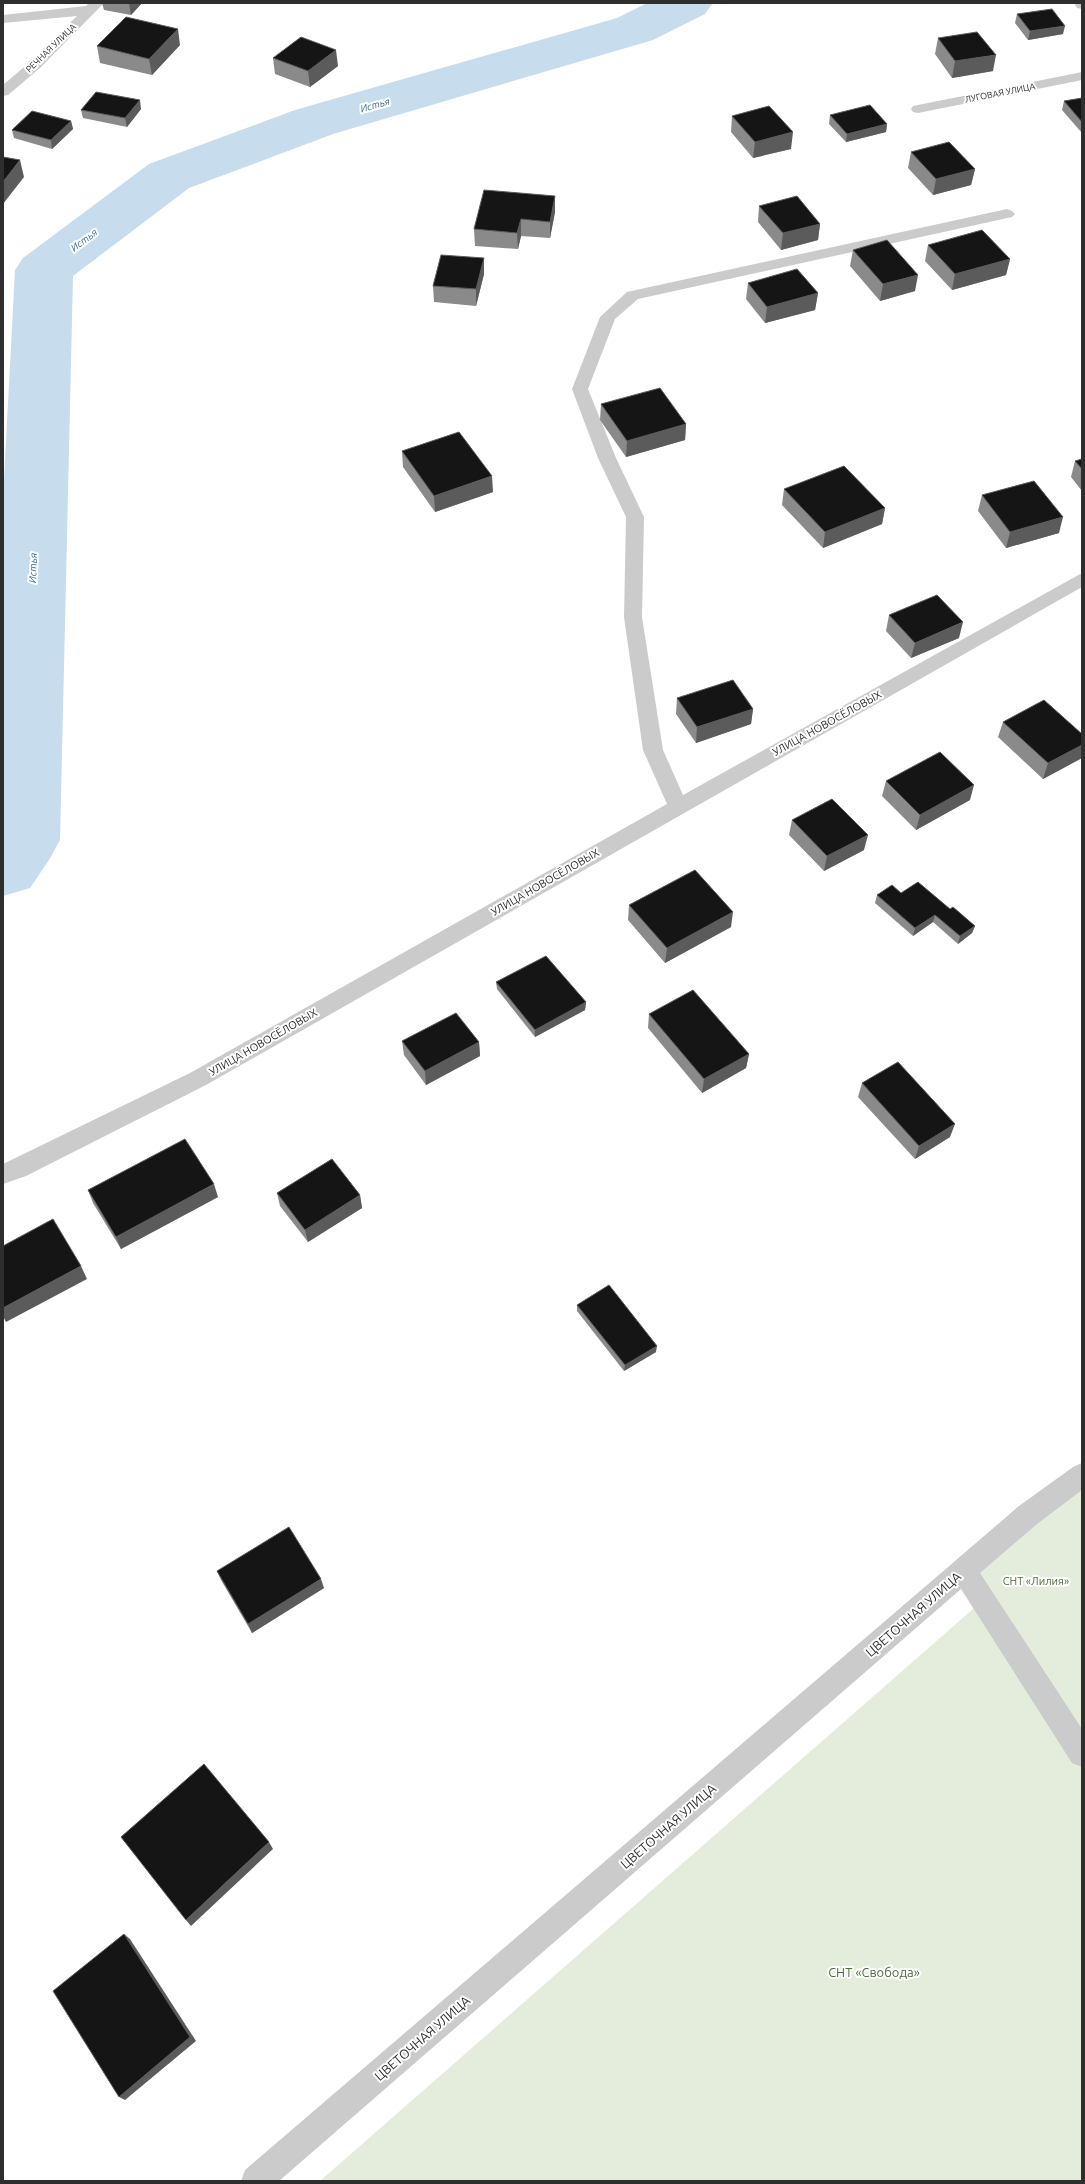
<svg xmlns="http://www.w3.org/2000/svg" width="1085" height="2184" viewBox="0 0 1085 2184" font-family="Ubuntu,sans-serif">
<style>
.green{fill:#e4ecdb}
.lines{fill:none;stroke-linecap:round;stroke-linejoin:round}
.river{fill:#c7dcec;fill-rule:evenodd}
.minor{fill:#cbcbcb;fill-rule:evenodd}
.wall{fill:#8a8a8a}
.shaded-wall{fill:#5b5b5b}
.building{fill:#151515;stroke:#5b5b5b}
.labels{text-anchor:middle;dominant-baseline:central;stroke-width:4;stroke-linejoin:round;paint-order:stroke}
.far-street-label{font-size:9px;fill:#2e2e2e;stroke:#fff}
.far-water-label{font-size:10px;font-style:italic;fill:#3a6c93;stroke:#fff}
.street-label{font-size:11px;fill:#2e2e2e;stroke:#fff}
.park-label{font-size:11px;fill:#4f6b3a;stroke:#fff}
.near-street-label{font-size:13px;fill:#2e2e2e;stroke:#fff}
.near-park-label{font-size:13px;fill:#4f6b3a;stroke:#fff}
</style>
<rect width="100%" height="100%" fill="#fff"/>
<path class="green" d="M1082,1475V1740L976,1573Z
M981,1602L1082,1760V2181H320Z"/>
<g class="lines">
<path class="river" d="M647,3H713L705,14L653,40L333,134L189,188L73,276L60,840L49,860L30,888L3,896V499L15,270L23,258L149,164L295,110L617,18Z"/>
<path class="minor" d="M89,3H104L40,68L8,95L3,96V85L30,62L77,16L3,23V15L86,6Z
M1074,3H1082V9L1077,8Z
M1082,72V80L918,113L913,112L911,109L913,106L918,105Z
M1007,209L1012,211L1015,214L1012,217L638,299L615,319L588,389L616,458L644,517L642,617L663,750L683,795L1082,573V587L206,1085L26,1176L3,1184V1164L190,1073L667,804L643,750L624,617L626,517L598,458L572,389L600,317L627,292Z
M1082,1463V1490L1037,1524L980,1573L1082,1729V1767L1072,1763L961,1589L279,2181H241L245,2170L955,1561L1019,1506L1073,1467Z"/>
</g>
<path class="wall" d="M102,3H142L131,15L104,10Z
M1017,14L1063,34L1028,40L1015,23Z
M938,38L993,71L952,78L935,54Z
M180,45L152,75L100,63L97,46Z
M273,58L338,66L310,87L275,74Z
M1082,98V133L1062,110L1064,101Z
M141,109L127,127L83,118L81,110Z
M830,115L887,124L886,132L846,142L829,124Z
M732,116L791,149L753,158L731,132Z
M71,121L73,129L52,149L14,138L12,130Z
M911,152L975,169L971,185L933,195L908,168Z
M555,196V212L550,238L521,236L518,249L475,246L474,229Z
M759,206L820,224L818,240L781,250L758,222Z
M928,245L1010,259L1006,275L952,290L925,261Z
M853,250L915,291L880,301L850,266Z
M484,258V274L476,306L434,302L433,286Z
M748,283L818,293L815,310L765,323L746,299Z
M601,404L686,424L685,440L626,457L600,420Z
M402,451L493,492L435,512L403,467Z
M1082,459V491L1071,477L1075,461Z
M784,489L885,508L882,524L823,548L782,505Z
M982,495L1059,533L1006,548L978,511Z
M889,615L959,638L911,658L886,631Z
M677,698L753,709L751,724L696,743L676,714Z
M1003,722L1082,734V758L1043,779L998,737Z
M886,781L970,800L916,830L882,796Z
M792,820L864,850L824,871L789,835Z
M901,893L950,909L975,926L972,933L958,944L933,922L913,936L875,903L877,895Z
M629,905L731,927L665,963L628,920Z
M496,982L586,1002L585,1010L535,1037L497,989Z
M649,1014L749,1054L746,1068L702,1093L648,1028Z
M402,1041L479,1042L480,1056L426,1085L404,1055Z
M862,1083L950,1137L915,1159L858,1097Z
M88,1190L218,1197L121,1249L93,1203Z
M277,1193L360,1195L362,1208L308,1242L280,1206Z
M577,1305L656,1352L624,1371L577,1311Z
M217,1571L324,1588L252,1633L221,1580Z"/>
<path class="shaded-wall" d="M129,3H142L131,15Z
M1065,26L1063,34L1028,40L1030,31Z
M178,29L180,45L152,75L149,59Z
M336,50L338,66L310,87L308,71Z
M996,55L993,71L952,78L955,61Z
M140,100L141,109L127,127L125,118Z
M71,121L73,129L52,149L51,140Z
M887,124L886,132L846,142L847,134Z
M793,132L791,149L753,158L755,142Z
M20,160L24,177L3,204V182Z
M975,169L971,185L933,195L936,179Z
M555,196V212L550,238V222Z
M521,219V236L518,249L517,233Z
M820,224L818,240L781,250L783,233Z
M484,258V274L476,306V289Z
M1010,259L1006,275L952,290L955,274Z
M918,275L915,291L880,301L883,284Z
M818,293L815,310L765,323L767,307Z
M686,424L685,440L626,457L627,441Z
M492,476L493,492L435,512L434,496Z
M885,508L882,524L823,548L825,532Z
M1063,517L1059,533L1006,548L1010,532Z
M963,622L959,638L911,658L915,643Z
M753,709L751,724L696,743L697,727Z
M1082,745V758L1043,779L1048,763Z
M974,785L970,800L916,830L920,815Z
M868,835L864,850L824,871L827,856Z
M733,912L731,927L665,963L667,948Z
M935,915L933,922L913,936L915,928Z
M975,926L972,933L958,944L960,936Z
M586,1002L585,1010L535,1037V1030Z
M479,1042L480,1056L426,1085L425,1071Z
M749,1054L746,1068L702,1093L704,1079Z
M955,1124L950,1137L915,1159L919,1146Z
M214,1184L218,1197L121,1249L116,1237Z
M360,1195L362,1208L308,1242L305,1230Z
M81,1266L87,1279L6,1322L3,1316V1308Z
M657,1346L656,1352L624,1371L625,1365Z
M321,1579L324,1588L252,1633L248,1624Z
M269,1842L273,1849L191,1926L186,1920Z
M124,1934L130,1939L196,2041L125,2100L119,2097Z"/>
<path class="building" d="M1052,9L1065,26L1030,31L1017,14Z
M126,17L178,29L149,59L97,46Z
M977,32L996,55L955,61L938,38Z
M301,37L336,50L308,71L273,58Z
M96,92L140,100L125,118L81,110Z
M1082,98V122L1064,101Z
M870,105L887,124L847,134L830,115Z
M769,106L793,132L755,142L732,116Z
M32,111L71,121L51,140L12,130Z
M949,142L975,169L936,179L911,152Z
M3,157L20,160L3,182Z
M484,190L555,196L550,222L521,219L517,233L474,229Z
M797,196L820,224L783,233L759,206Z
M982,230L1010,259L955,274L928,245Z
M887,240L918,275L883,284L853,250Z
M441,255L484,258L476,289L433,286Z
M797,269L818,293L767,307L748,283Z
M660,388L686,424L627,441L601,404Z
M459,432L492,476L434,496L402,451Z
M1082,459V469L1075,461Z
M844,466L885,508L825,532L784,489Z
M1034,481L1063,517L1010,532L982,495Z
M937,595L963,622L915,643L889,615Z
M733,680L753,709L697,727L677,698Z
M1044,700L1082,734V745L1048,763L1003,722Z
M940,752L974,785L920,815L886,781Z
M832,799L868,835L827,856L792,820Z
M695,870L733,912L667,948L629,905Z
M918,882L950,909L953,907L975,926L960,936L935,915L915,928L877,895L892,885L901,893Z
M546,956L586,1002L535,1030L496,982Z
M693,990L749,1054L704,1079L649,1014Z
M456,1013L479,1042L425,1071L402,1041Z
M898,1062L955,1124L919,1146L862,1083Z
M185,1139L214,1184L116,1237L88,1190Z
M332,1159L360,1195L305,1230L277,1193Z
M53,1219L81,1266L3,1308V1246Z
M609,1285L657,1346L625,1365L577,1305Z
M289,1527L321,1579L248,1624L217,1571Z
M204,1764L269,1842L186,1920L121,1837Z
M124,1934L190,2037L119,2097L53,1991Z"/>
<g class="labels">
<g class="far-street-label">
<text transform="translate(51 48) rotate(-44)">РЕЧНАЯ УЛИЦА</text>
<text transform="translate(1000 93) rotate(-11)">ЛУГОВАЯ УЛИЦА</text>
</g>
<g class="far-water-label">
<text transform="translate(375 105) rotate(-16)">Истья</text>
<text transform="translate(84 240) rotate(-37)">Истья</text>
<text transform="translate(33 568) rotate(-88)">Истья</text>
</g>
<g class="street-label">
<text transform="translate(827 723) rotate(-29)">УЛИЦА НОВОСЁЛОВЫХ</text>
<text transform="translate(545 882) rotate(-30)">УЛИЦА НОВОСЁЛОВЫХ</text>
<text transform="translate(263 1042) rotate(-30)">УЛИЦА НОВОСЁЛОВЫХ</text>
</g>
<g class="park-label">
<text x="1036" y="1581">СНТ «Лилия»</text>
</g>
<g class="near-street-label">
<text transform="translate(913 1614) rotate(-41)">ЦВЕТОЧНАЯ УЛИЦА</text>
<text transform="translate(668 1826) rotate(-41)">ЦВЕТОЧНАЯ УЛИЦА</text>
<text transform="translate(422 2038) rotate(-41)">ЦВЕТОЧНАЯ УЛИЦА</text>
</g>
<g class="near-park-label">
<text x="874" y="1972">СНТ «Свобода»</text>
</g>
</g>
<rect width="1085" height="2184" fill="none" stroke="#2e2e2e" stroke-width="8"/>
</svg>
